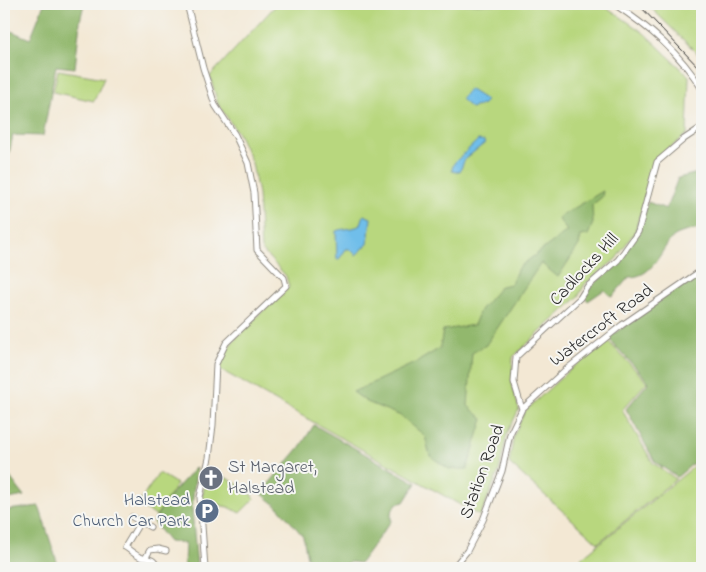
<svg xmlns="http://www.w3.org/2000/svg" width="706" height="572" viewBox="0 0 706 572" font-family="'Indie Flower',sans-serif">
<style>
.green{fill:#b8d77e;stroke:#728154}
.forest{fill:#92b86d;stroke:#5e724c}
.water{fill:#6fbeea;stroke:#4d748a}
.lines{fill:none;stroke-linecap:round;stroke-linejoin:round}
.minor-casing{stroke:#8f8a80;stroke-width:7}
.minor{stroke:#fff;stroke-width:5}
.rail{stroke:#2b2b2b;stroke-width:1}
.labels{text-anchor:middle;dominant-baseline:central;stroke-width:4;stroke-linejoin:round;paint-order:stroke}
.street-label{font-size:18px;fill:#2b2b2b;stroke:#f6f6f2}
.worship-label{font-size:18px;fill:#5b616d;stroke:#f6f6f2;text-anchor:start}
.service-label{font-size:18px;fill:#4e5e75;stroke:#f6f6f2;text-anchor:end}
</style>
<rect width="100%" height="100%" fill="#f6f6f2"/>
<filter id="ink" filterUnits="userSpaceOnUse"><feTurbulence type="fractalNoise" baseFrequency=".02" numOctaves="2"/><feDisplacementMap in="SourceGraphic" scale="10" xChannelSelector="R" yChannelSelector="G"/><feConvolveMatrix kernelMatrix="1 2 1 2 8 2 1 2 1" color-interpolation-filters="sRGB"/></filter>
<filter id="wash" filterUnits="userSpaceOnUse"><feTurbulence type="fractalNoise" baseFrequency=".0096" numOctaves="4" result="noise"/><feDisplacementMap in="SourceGraphic" scale="20" xChannelSelector="R" yChannelSelector="G"/><feGaussianBlur stdDeviation="1.12" result="paint"/><feColorMatrix in="noise" values="0 0 0 0 0 0 0 0 0 0 0 0 0 0 0 0 0 1.4 0 .05"/><feComposite in="paint" operator="in"/></filter>
<g filter="url(#wash)">
<rect width="100%" height="100%" fill="#f3e8d4"/>
<path class="green" d="M277,4H555L557,5L559,4H602L644,33L689,76L687,134L656,160L635,231L616,259L585,284L578,297L513,357L512,384L519,409L507,434L499,471L480,516L219,369C219,346 272,304 289,287L286,276L261,249L258,194L252,163L239,135L218,104L210,76Z
M647,4H702V61L697,53Z
M58,70L104,78L94,101L53,92Z
M607,340L647,382L622,410L653,463L676,479L598,543L509,463L514,435L525,411L565,374Z
M702,460V568H569Z
M209,468L249,491L254,499L240,513L228,507L201,501Z
M159,473L177,484L156,516L138,504Z"/>
<path class="forest" d="M44,4H84L80,21L75,68L56,66L43,136L13,135L4,177V28L30,39Z
M702,172V228C694,230 678,232 672,238C659,253 653,277 629,277L612,297L604,290L588,301L584,297C591,280 609,276 619,262C632,244 640,223 648,202L666,209L678,178Z
M603,191L602,197L592,205L593,223L588,235L581,236L579,245L558,277L541,263L486,345L472,353L468,406L483,419L467,469H449L430,456L425,436L401,416L367,402L353,392L417,362L440,348L443,330L474,325L480,310L501,286L511,284L518,268L567,231L558,218Z
M702,273V456L677,477L655,462L626,409L649,382L608,338L666,296Z
M314,425L416,483L404,502L396,504L391,513V521L360,563L351,562L334,568H309L303,536L277,506L261,493L300,447Z
M196,467L192,509L197,568H192L184,565L185,543L169,542L153,522L167,499Z
M4,469L24,496L4,500Z
M39,506L59,568H4V520L8,510Z"/>
<path class="water" d="M469,89L486,100L483,105L471,108L461,99Z
M478,140L484,141L485,143L465,159L460,171L456,172L452,171V169L454,163Z
M364,215L371,218L368,244L356,255L350,249H346L340,258L337,260L336,231C343,228 358,229 361,224C362,221 363,218 364,215Z"/>
</g>
<g filter="url(#ink)">
<g class="lines">
<defs>
<path id="minor" d="M187,4L203,68L215,105L235,135L248,163L254,193L257,250L284,278L286,286L226,343L216,364L213,425L209,458L200,497L205,568
M614,4C649,27 680,53 702,89
M522,409L514,382L516,357L580,298L587,287L618,260L638,232L657,162L684,139L702,127
M132,517L150,527
M140,522L125,547C130,550 137,557 143,558C151,559 154,559 158,568
M146,557L150,550L158,549L166,551
M453,568L467,551L483,520L502,471L510,434L522,409L563,372L622,325L702,270"/>
</defs>
<use href="#minor" class="minor-casing"/>
<use href="#minor" class="minor"/>
<path class="rail" d="M638,4L702,71"/>
</g>
</g>
<defs>
<symbol id="church-disc" viewBox="-11 -11 22 22"><circle r="9.5" fill="#6b7280" stroke="#f6f6f2"/><path d="M-1.2-6h2.4v3.5h3.3v2.4h-3.3V6h-2.4V-.1h-3.3v-2.4h3.3Z" fill="#fff"/></symbol>
<symbol id="parking-disc" viewBox="-11 -11 22 22"><circle r="9.5" fill="#5c6f8a" stroke="#f6f6f2"/><path d="M-3.5-5.5H1a3.5 3.5 0 0 1 0 7H-1V5.5H-3.5ZM-1-3.4V-.6H.8a1.4 1.4 0 0 0 0-2.8Z" fill="#fff"/></symbol>
</defs>
<g fill-rule="evenodd">
<use href="#church-disc" x="197" y="464" width="28" height="28"/>
<use href="#parking-disc" x="193" y="497" width="28" height="28"/>
</g>
<g class="labels">
<g class="street-label">
<text transform="translate(585 270) rotate(-47)">Cadlocks Hill</text>
<text transform="translate(602 326) rotate(-37)">Watercroft Road</text>
<text transform="translate(483 472) rotate(-70)">Station Road</text>
</g>
<g class="worship-label">
<text x="228" y="468">St Margaret,<tspan x="228" dy="21">Halstead</tspan></text>
</g>
<g class="service-label">
<text x="190" y="501">Halstead<tspan x="190" dy="21">Church Car Park</tspan></text>
</g>
</g>
<rect width="706" height="572" fill="none" stroke="#f6f6f2" stroke-width="20"/>
</svg>
